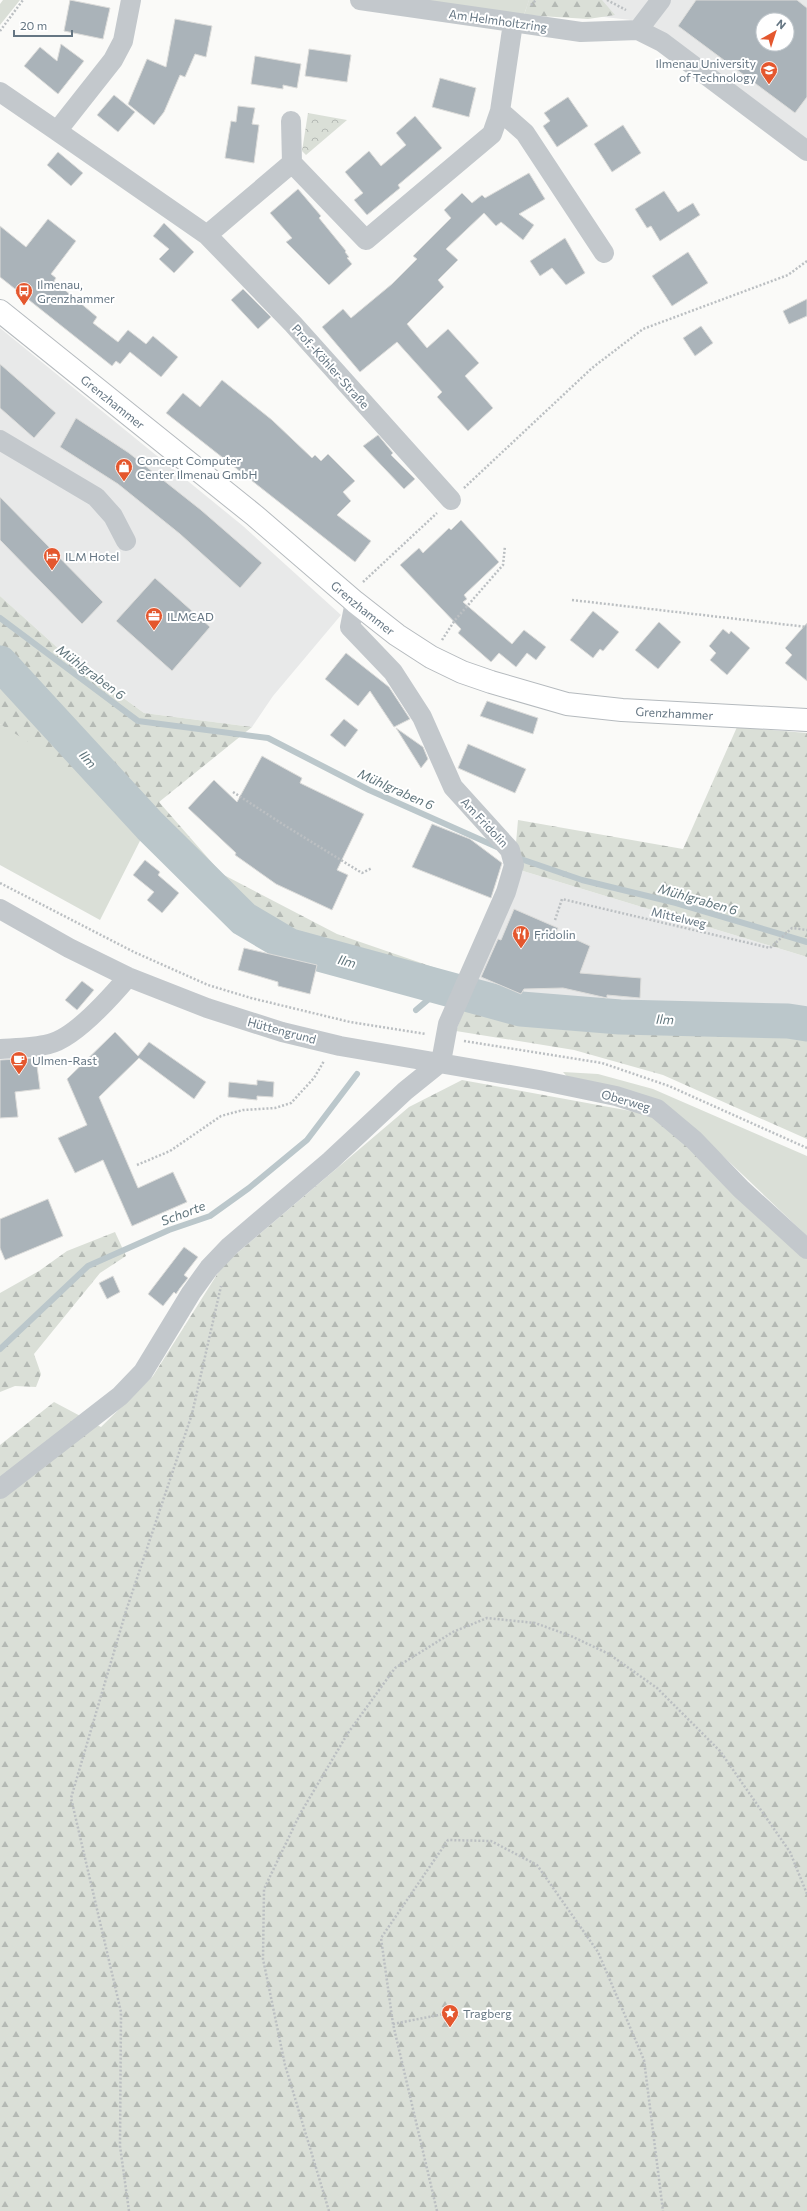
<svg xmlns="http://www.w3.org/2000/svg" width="807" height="2211" viewBox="0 0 807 2211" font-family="Commissioner,sans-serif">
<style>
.built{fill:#e8e9e9;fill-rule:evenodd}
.green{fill:#dadfd7}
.forest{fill:url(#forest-firs)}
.park{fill:url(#park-crowns)}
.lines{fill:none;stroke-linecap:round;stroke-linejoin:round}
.stream{stroke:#bbc7cb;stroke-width:6}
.river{stroke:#bbc7cb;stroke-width:35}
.building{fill:#aab3b9;stroke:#dcdcda;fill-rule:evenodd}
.major-casing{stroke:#b5babe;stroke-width:24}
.path{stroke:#bbbfc2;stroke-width:2.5;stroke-dasharray:2 2;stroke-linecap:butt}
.minor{stroke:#c3c8cc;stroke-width:20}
.major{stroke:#fff;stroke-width:22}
.labels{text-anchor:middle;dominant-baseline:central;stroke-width:4;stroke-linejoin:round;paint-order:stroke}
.street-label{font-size:12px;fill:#657683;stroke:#fff}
.poi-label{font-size:12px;fill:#657683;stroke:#fff;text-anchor:start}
.water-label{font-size:13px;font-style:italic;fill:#60757c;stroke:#fff}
</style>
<defs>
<pattern id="forest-firs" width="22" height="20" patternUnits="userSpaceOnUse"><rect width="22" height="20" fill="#dadfd7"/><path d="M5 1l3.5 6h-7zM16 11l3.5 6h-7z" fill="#b4b9b4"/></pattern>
<pattern id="park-crowns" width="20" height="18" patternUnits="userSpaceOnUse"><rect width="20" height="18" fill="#dadfd7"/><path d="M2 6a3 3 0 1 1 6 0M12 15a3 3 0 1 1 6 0" fill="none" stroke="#b4b9b4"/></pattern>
</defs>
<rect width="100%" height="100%" fill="#fafaf8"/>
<path class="built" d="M453,0H807V142L640,21ZM763,20H787V44H763Z
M0,328L243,526L341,615L273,696L252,727L144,713L70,659L0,596Z
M523,871L807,957V1015L620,1009L520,1016L473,986Z"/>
<path class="green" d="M3,0H20L0,25V4Z
M417,0H529L524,15Z
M0,724L88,772L145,831L100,920L0,865Z
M563,1072L598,1074L653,1089L807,1156V1236L723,1156L571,1081Z"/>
<path class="forest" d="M529,0H602L615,15L588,19L524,15Z
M0,596L70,659L144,713L252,727L159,802L222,874L337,934L462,977L444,1003L278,947L249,932L188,876L88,772L77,773L0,724Z
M737,727L807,733V957L523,871L516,843L518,820L683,849Z
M473,986L520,1016L620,1009L807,1015V1139L663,1075L574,1050L456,1031Z
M462,1080L658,1116L807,1258V2211H0V1445L54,1402L101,1427L153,1376L223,1265L409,1107Z
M115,1232L126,1256L100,1273L34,1354L41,1374L36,1387L15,1386L0,1392V1293L39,1271L67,1251Z"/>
<path class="park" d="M308,113L347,120L306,155L302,151Z"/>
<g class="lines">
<path class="stream" d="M0,618L138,721L268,738L369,790L497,847
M515,857L582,880L676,903L807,942
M416,1010L443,987
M0,1349L88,1266L169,1230L210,1216L249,1188L307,1140L357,1074"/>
<path class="river" d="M0,663L150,826L244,919L290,946L521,1009L620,1017L788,1021L807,1024"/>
</g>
<path class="building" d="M70,0L110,8L103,39L64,31Z
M696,0H797L807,8V97L795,113L678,26ZM763,20H787V44H763Z
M175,19L212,26L206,57L195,54L185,77L180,75L164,112L154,125L128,104L147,59L166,67Z
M61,44L84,61L58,94L24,66L40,47L57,61Z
M309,49L351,55L347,82L305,76Z
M255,56L301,64L297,88L283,85V89L251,84Z
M440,78L476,88L469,117L432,107Z
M114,95L135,112L118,132L97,115Z
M568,97L588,126L557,147L543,126L550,121L544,113Z
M238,106L255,108L252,124L259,125L254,163L225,158L231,121L236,122Z
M415,116L442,148L398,185L400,188L367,215L354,200L363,193L345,172L369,151L381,166L406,145L396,133Z
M623,125L641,153L612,172L594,144Z
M58,152L83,173L71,186L47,165Z
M529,173L545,199L519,214L534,225L523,240L501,222L496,226L484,213L446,249L458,260L438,280L444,287L407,324L427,348L448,329L479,363L465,376L493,408L468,431L437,397L442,392L397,342L360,372L322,327L343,309L351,318L392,284L417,259L413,256L451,218L444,210L462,193L472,203L482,195L485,198Z
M298,189L321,216L319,218L346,251L345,252L349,257L347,258L352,264L329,285L286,242L292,238L270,213Z
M664,191L678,212L693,203L700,215L660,241L651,226L647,228L635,209Z
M48,219L76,241L51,274L56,278L54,281L97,317L93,323L118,342L128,330L146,344L153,336L178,357L161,377L130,352L120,364L116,361L112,366L0,277V226L26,247Z
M164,223L194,252L174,273L159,259L169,249L153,236Z
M565,238L585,273L566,285L552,268L540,276L530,261Z
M688,252L708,283L672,306L652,276Z
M243,289L271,317L258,329L231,300Z
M807,299V316L789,324L783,311Z
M701,326L713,343L695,356L683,338Z
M0,364L56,413L34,438L0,408Z
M222,380L272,420L312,458L315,455L321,461L328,454L355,481L343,492L351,501L337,515L371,541L355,562L166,413L183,393L200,407Z
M76,418L129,453L201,510L262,563L240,588L180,534L118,484L60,447Z
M378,435L393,453L391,455L415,479L404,489L363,446Z
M0,497L103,602L82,624L0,540Z
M461,520L499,562L464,595L467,599L463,602L512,644L524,630L546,647L536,660L527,653L516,667L499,653L491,662L458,633L461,629L400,565L419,548L423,553L449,528L451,530Z
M155,578L210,627L172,671L116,621Z
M593,611L619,632L603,651L600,649L593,658L570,640Z
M659,622L681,642L658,669L635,650Z
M807,623V681L785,663L792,655L785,648Z
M723,629L729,634L731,631L750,648L727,675L710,660L716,653L709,646Z
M346,653L389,687L410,719L394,727L370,691L358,706L325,679Z
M487,701L538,718L533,734L480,716Z
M344,719L358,730L345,747L330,735Z
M396,728L423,747L428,759L421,768Z
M468,744L526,769L515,793L458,768Z
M262,756L302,778L300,783L364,814L337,870L348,875L332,910L276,884L235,855L236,853L188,808L214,780L237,802Z
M432,824L470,839L502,863L491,898L412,867Z
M145,860L160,872L158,875L179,893L162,913L147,900L154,892L133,875Z
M514,909L558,928L557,931L590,946L580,973L641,978L640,998L607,995V998L563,988L524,989L521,994L481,977L498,939L501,940Z
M244,948L317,965L310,994L278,986V982L238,970Z
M82,981L94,990L77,1010L65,1000Z
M115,1032L138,1056L149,1042L206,1082L194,1099L139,1058L99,1097L138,1188L173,1172L187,1202L132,1226L103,1160L75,1173L58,1138L87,1125L67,1079Z
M36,1058L40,1089L15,1092L18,1117L0,1118V1060Z
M257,1080L274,1082L273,1097L257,1096V1100L228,1097L229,1082L257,1085Z
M48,1199L63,1236L5,1260L0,1248V1219Z
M184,1247L198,1257L184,1275L188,1278L180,1288L176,1294L174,1292L163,1306L148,1294Z
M113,1276L120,1292L107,1299L99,1283Z"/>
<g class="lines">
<defs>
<g id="major">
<path id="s1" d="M0,311L254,515L355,602L397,635L431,657L462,672L491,682L567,704L622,710L807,720"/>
</g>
</defs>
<use href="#major" class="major-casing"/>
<path class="path" d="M607,0L626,10
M531,5L536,0
M0,31L23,0
M464,488L592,368L643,329L788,275L807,261
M363,582L437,513
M572,600L807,627
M442,640L455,620L503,565L505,546
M233,792L284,825L362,873L372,868
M0,883L134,952L208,985L251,998L350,1022L426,1034
M555,920L562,899L770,948L792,928L807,930
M464,1041L602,1063L669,1086L807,1148
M137,1165L170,1151L221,1116L243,1110L275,1108L291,1103L314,1078L324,1061
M393,2024L459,2011
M129,2211L120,2146L121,2012L71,1798L126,1611L192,1414L221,1286
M329,2211L285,2065L263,1959L264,1889L300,1814L348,1733L395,1668L453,1632L487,1618L535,1623L571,1636L609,1654L657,1688L720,1751L790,1852L807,1894
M437,2211L393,2024L381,1938L448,1840L491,1841L537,1865L598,1952L644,2060L663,2211"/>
<path class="minor" d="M131,0L123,41L113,60L57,131L207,235L292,163L366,240L492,134L500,111L513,23
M360,0L581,32L638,30L662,42L807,151
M638,30L661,0
M0,92L57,131
M500,111L525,133L604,253
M291,121L292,163
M207,235L293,324L451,500
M0,440L96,497L113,516L126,541
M355,602L350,627L393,672L422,717L453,787L510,850L514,865L506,892L448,1024L441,1062
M0,909L69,948L128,977L207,1008L282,1032L340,1046L539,1080L616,1096L657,1109L694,1140L741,1189L807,1249
M0,1049C16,1048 34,1048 49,1044C75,1038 111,997 128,977
M0,1489L120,1396L143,1372L191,1293L209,1268L230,1246L330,1161L405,1091L441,1062"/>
<use href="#major" class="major"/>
</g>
<defs>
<symbol id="university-pin" viewBox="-11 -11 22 30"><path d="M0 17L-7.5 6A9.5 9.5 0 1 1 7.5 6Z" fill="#e4572e" stroke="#fff"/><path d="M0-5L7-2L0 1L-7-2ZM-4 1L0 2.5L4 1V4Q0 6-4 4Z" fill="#fff"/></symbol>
<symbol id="bus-pin" viewBox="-11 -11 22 30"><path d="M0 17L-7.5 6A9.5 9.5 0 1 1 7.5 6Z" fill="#e4572e" stroke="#fff"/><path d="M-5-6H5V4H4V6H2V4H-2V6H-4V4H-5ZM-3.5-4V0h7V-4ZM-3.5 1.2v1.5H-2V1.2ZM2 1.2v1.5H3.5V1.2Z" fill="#fff"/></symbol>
<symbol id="shop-pin" viewBox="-11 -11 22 30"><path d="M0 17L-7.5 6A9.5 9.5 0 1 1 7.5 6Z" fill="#e4572e" stroke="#fff"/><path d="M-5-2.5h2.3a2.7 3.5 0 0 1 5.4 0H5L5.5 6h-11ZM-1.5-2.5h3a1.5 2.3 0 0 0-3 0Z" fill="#fff"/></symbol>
<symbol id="hotel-pin" viewBox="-11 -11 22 30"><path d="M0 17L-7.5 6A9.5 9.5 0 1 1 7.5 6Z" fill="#e4572e" stroke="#fff"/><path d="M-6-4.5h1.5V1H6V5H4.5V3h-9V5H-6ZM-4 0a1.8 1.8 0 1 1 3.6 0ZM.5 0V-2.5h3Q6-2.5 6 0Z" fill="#fff"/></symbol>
<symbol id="office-pin" viewBox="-11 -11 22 30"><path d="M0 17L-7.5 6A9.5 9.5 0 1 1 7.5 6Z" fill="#e4572e" stroke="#fff"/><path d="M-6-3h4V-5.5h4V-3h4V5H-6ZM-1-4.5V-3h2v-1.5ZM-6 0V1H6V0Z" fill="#fff"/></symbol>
<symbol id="restaurant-pin" viewBox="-11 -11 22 30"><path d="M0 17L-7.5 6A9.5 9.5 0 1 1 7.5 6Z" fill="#e4572e" stroke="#fff"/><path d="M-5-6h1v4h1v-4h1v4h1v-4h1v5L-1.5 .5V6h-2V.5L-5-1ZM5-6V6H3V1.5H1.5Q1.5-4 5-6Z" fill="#fff"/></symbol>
<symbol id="cafe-pin" viewBox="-11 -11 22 30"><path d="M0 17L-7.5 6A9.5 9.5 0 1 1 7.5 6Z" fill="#e4572e" stroke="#fff"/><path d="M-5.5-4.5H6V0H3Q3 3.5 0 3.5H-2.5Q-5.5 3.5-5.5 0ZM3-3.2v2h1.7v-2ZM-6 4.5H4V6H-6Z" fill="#fff"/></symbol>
<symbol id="sight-pin" viewBox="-11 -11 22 30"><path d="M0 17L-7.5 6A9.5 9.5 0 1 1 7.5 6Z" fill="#e4572e" stroke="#fff"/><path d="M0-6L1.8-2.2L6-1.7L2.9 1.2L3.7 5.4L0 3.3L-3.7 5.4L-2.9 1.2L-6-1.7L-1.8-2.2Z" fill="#fff"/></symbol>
</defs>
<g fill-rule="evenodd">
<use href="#university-pin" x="759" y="60" width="20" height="27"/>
<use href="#bus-pin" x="14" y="281" width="20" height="27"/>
<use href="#shop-pin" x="114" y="457" width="20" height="27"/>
<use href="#hotel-pin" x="42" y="546" width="20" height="27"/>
<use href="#office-pin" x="144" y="606" width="20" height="27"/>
<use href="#restaurant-pin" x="511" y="924" width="20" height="27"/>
<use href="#cafe-pin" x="9" y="1050" width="20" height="27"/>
<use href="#sight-pin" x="440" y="2003" width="20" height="27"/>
</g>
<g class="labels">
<g class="street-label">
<text transform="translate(498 20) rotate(8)">Am Helmholtzring</text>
<text transform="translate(331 366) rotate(48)">Prof.-Köhler-Straße</text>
<text stroke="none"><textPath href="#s1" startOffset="145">Grenzhammer</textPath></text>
<text stroke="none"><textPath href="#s1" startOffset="469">Grenzhammer</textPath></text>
<text stroke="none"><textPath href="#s1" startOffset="805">Grenzhammer</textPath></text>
<text transform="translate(485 822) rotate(47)">Am Fridolin</text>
<text transform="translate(679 917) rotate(13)">Mittelweg</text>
<text transform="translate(282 1030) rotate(15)">Hüttengrund</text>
<text transform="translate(626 1100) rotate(16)">Oberweg</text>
</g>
<g class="poi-label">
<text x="756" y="63" text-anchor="end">Ilmenau University<tspan x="756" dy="14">of Technology</tspan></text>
<text x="37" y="284">Ilmenau,<tspan x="37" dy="14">Grenzhammer</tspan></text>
<text x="137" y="460">Concept Computer<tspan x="137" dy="14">Center Ilmenau GmbH</tspan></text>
<text x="65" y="556">ILM Hotel</text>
<text x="167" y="616">ILMCAD</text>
<text x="534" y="934">Fridolin</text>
<text x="32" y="1060">Ulmen-Rast</text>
<text x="463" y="2013">Tragberg</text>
</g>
<g class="water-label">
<text transform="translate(91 672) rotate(37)">Mühlgraben 6</text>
<text transform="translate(88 759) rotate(48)">Ilm</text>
<text transform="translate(396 789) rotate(24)">Mühlgraben 6</text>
<text transform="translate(698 899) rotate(16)">Mühlgraben 6</text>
<text transform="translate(347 961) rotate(15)">Ilm</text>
<text transform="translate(665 1019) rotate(2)">Ilm</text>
<text transform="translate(183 1213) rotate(-21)">Schorte</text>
</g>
</g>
<g transform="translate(775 32) rotate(39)"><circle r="19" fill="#ffffff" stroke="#c1c8cd"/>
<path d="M0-3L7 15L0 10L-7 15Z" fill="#e4572e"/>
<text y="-6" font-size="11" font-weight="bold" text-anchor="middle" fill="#657683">N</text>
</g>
<path d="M14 30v6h58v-6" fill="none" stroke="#657683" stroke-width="2"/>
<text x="20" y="30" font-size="12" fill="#657683" stroke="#ffffff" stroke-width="3" paint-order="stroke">20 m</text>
</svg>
